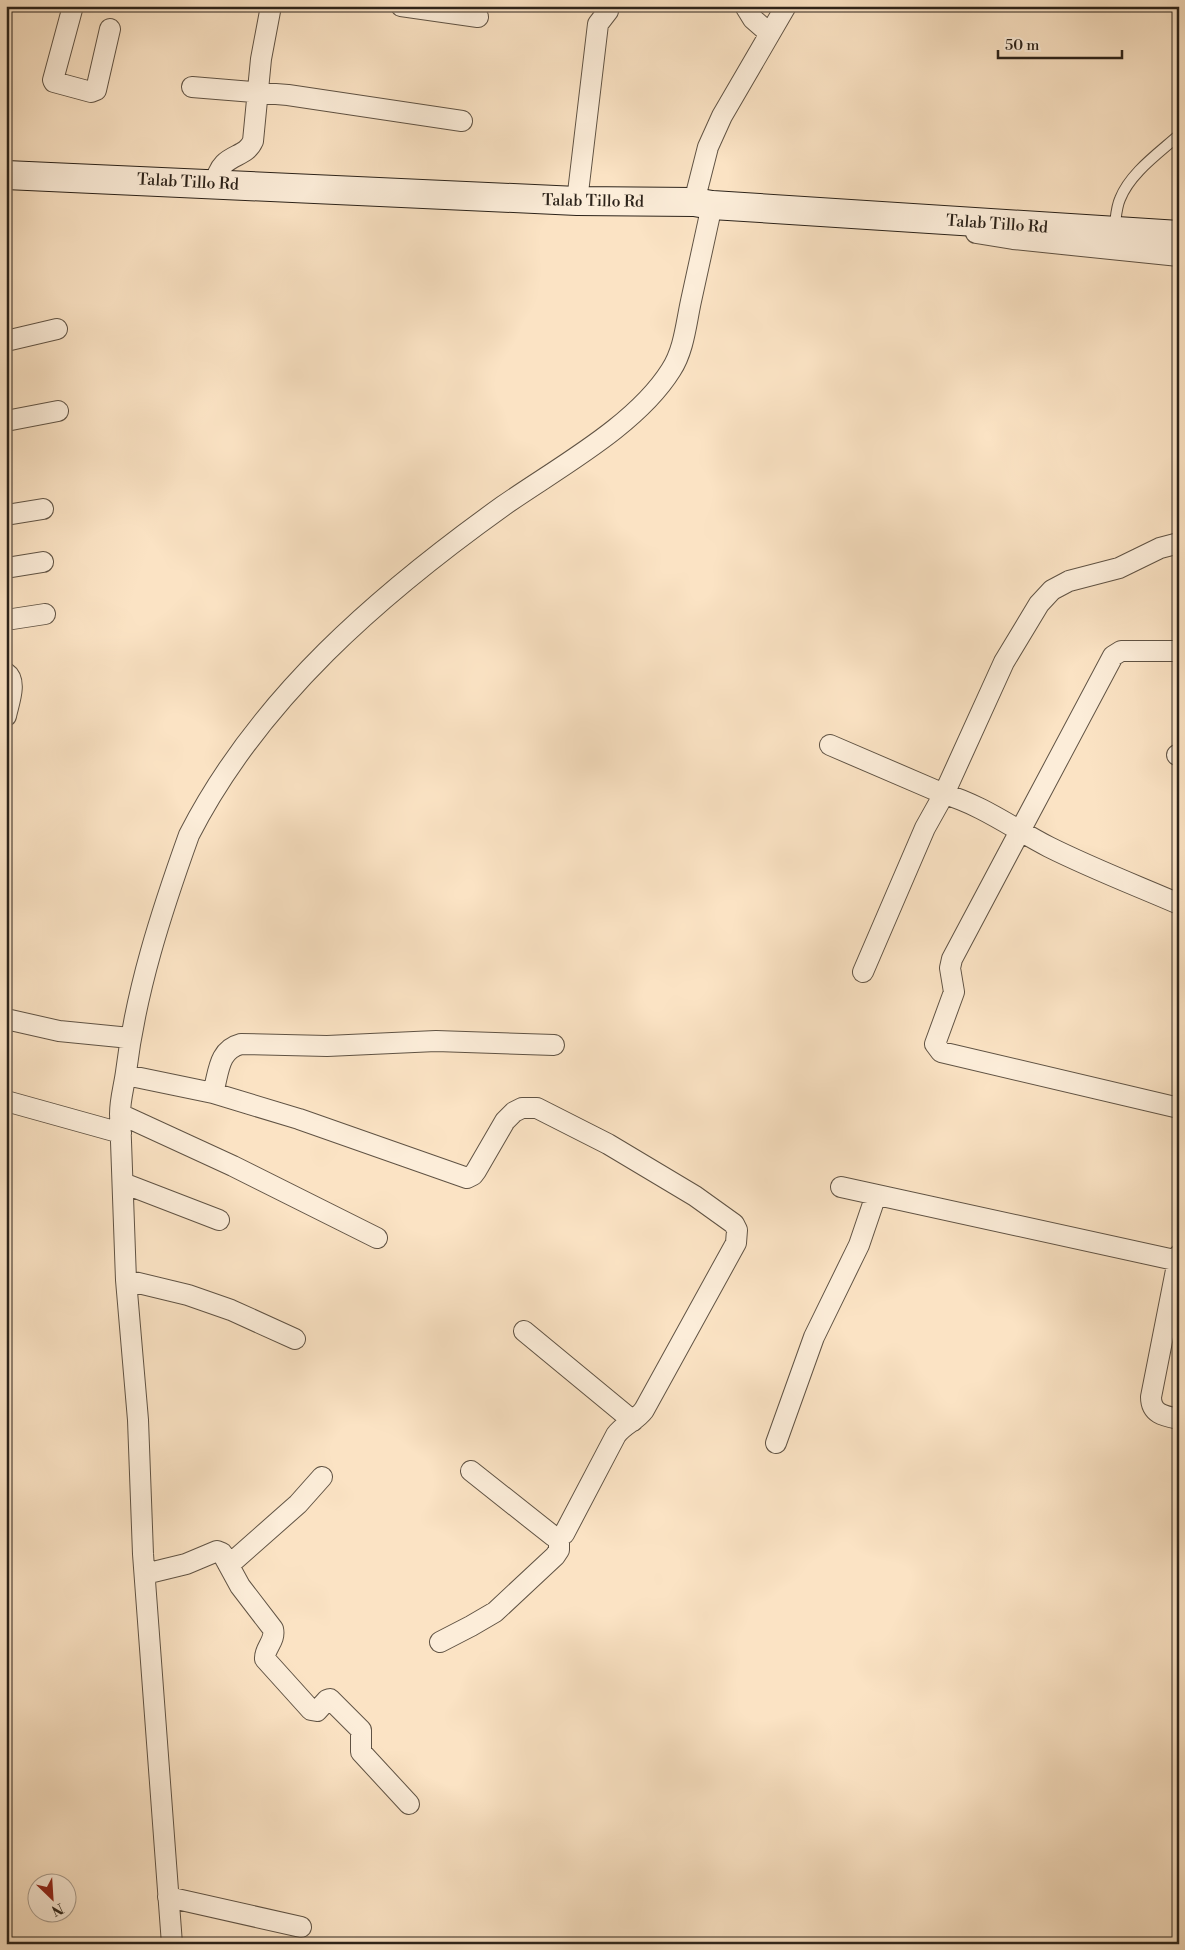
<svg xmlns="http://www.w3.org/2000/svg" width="1185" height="1950" viewBox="0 0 1185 1950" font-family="'Libre Bodoni',serif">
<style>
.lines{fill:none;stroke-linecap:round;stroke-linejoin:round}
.lane-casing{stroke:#605344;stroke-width:12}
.street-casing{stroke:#605344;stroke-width:22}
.secondary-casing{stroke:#2c231a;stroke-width:30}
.lane{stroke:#fcedd9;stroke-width:10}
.street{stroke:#fcedd9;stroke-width:20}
.secondary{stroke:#fcedd9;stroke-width:28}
.labels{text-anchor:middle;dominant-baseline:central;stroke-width:4;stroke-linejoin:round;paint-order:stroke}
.street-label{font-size:16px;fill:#2c231a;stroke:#fcedd9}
</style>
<rect width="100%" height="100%" fill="#fbe3c4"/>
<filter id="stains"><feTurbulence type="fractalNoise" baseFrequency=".004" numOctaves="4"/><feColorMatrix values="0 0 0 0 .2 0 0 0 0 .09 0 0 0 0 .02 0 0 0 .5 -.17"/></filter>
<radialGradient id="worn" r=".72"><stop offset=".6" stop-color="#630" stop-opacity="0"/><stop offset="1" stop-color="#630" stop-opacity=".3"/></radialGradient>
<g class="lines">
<defs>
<path id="lane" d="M1114,230C1116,219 1116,208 1120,199C1130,173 1159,153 1179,135"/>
<path id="street" d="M73,6L53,80L54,82L91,92L96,90L110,29
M401,6L478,17
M745,6L753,19L769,33
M192,87L288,95L462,121
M215,183C217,176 219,169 224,164C234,154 247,155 253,141L261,59L271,6
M577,201L598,24L608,11L609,6
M694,202L708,147L722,116L786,6
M976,233L1013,239L1179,256
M6,341L57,329
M6,421L58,411
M6,515L43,509
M6,568L43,562
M6,620L45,614
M1179,651H1121L1113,656L952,959L950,968L954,992L935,1044L941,1052L1179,1108
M6,673C18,681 8,705 6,716
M830,745L944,794C982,805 1014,829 1049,847C1091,868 1135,885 1179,904
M1177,755H1179
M863,972L925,828L944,794L1004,662L1039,604L1052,590L1069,581L1119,568L1160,548L1179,543
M6,1019L59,1031L130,1038
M126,1075L213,1093L299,1119L467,1178L473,1175L476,1171L505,1121L514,1112L522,1108H537L608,1144L695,1196L734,1224L737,1230L736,1243L644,1410C636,1421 624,1424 616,1435L564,1534L557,1537L553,1536L471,1471
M213,1093C219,1072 218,1050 241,1044L327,1046L436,1041L554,1045
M6,1101L121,1133
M120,1114L233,1166L377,1238
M123,1183L219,1220
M841,1187L1179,1261
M1179,1255L1151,1397C1151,1414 1164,1416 1179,1419
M126,1280L188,1295L231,1310L295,1339
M524,1331L633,1421
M776,1443L814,1337L859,1245L876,1195
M229,1565L298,1504L322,1477
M145,1574L186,1564L217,1551L222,1553L240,1586L273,1629C276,1641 264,1648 265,1659L311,1710L317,1711L327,1700L330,1699L361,1730V1752L409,1804
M440,1642L471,1626L495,1612L555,1556L559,1550V1536
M168,1897L301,1927
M172,1944L143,1554L138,1420L126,1280L120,1114C120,1099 124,1087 126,1072C136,990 161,913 189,835C259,698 380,594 503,506C557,468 636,426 671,370C684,350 686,324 691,301C698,269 705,237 712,205"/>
<path id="secondary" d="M6,175L577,201L694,202L712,205L1179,235"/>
</defs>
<use href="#lane" class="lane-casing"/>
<use href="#street" class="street-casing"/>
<use href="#secondary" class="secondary-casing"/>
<use href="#lane" class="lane"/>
<use href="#street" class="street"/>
<use href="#secondary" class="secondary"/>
</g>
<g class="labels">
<g class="street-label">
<text transform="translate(188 182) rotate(3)">Talab Tillo Rd</text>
<text transform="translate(593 201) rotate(1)">Talab Tillo Rd</text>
<text transform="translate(997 224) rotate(4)">Talab Tillo Rd</text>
</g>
</g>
<rect width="1185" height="1950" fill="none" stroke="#fbe3c4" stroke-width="25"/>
<rect x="8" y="8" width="1170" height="1935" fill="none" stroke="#2c231a" stroke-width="2.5"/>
<rect x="12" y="12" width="1160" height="1925" fill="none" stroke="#2c231a"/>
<g transform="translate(52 1898) rotate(155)"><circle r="24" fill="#fcedd9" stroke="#a99c8d"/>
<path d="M0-4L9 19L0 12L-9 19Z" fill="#8f2418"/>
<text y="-8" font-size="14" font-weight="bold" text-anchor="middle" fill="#2c231a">N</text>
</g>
<path d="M998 50v8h124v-8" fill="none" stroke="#2c231a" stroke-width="2.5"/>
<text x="1005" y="50" font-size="15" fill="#2c231a" stroke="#fcedd9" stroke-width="4" paint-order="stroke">50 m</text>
<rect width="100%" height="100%" filter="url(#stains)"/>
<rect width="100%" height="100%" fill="url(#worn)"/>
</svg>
